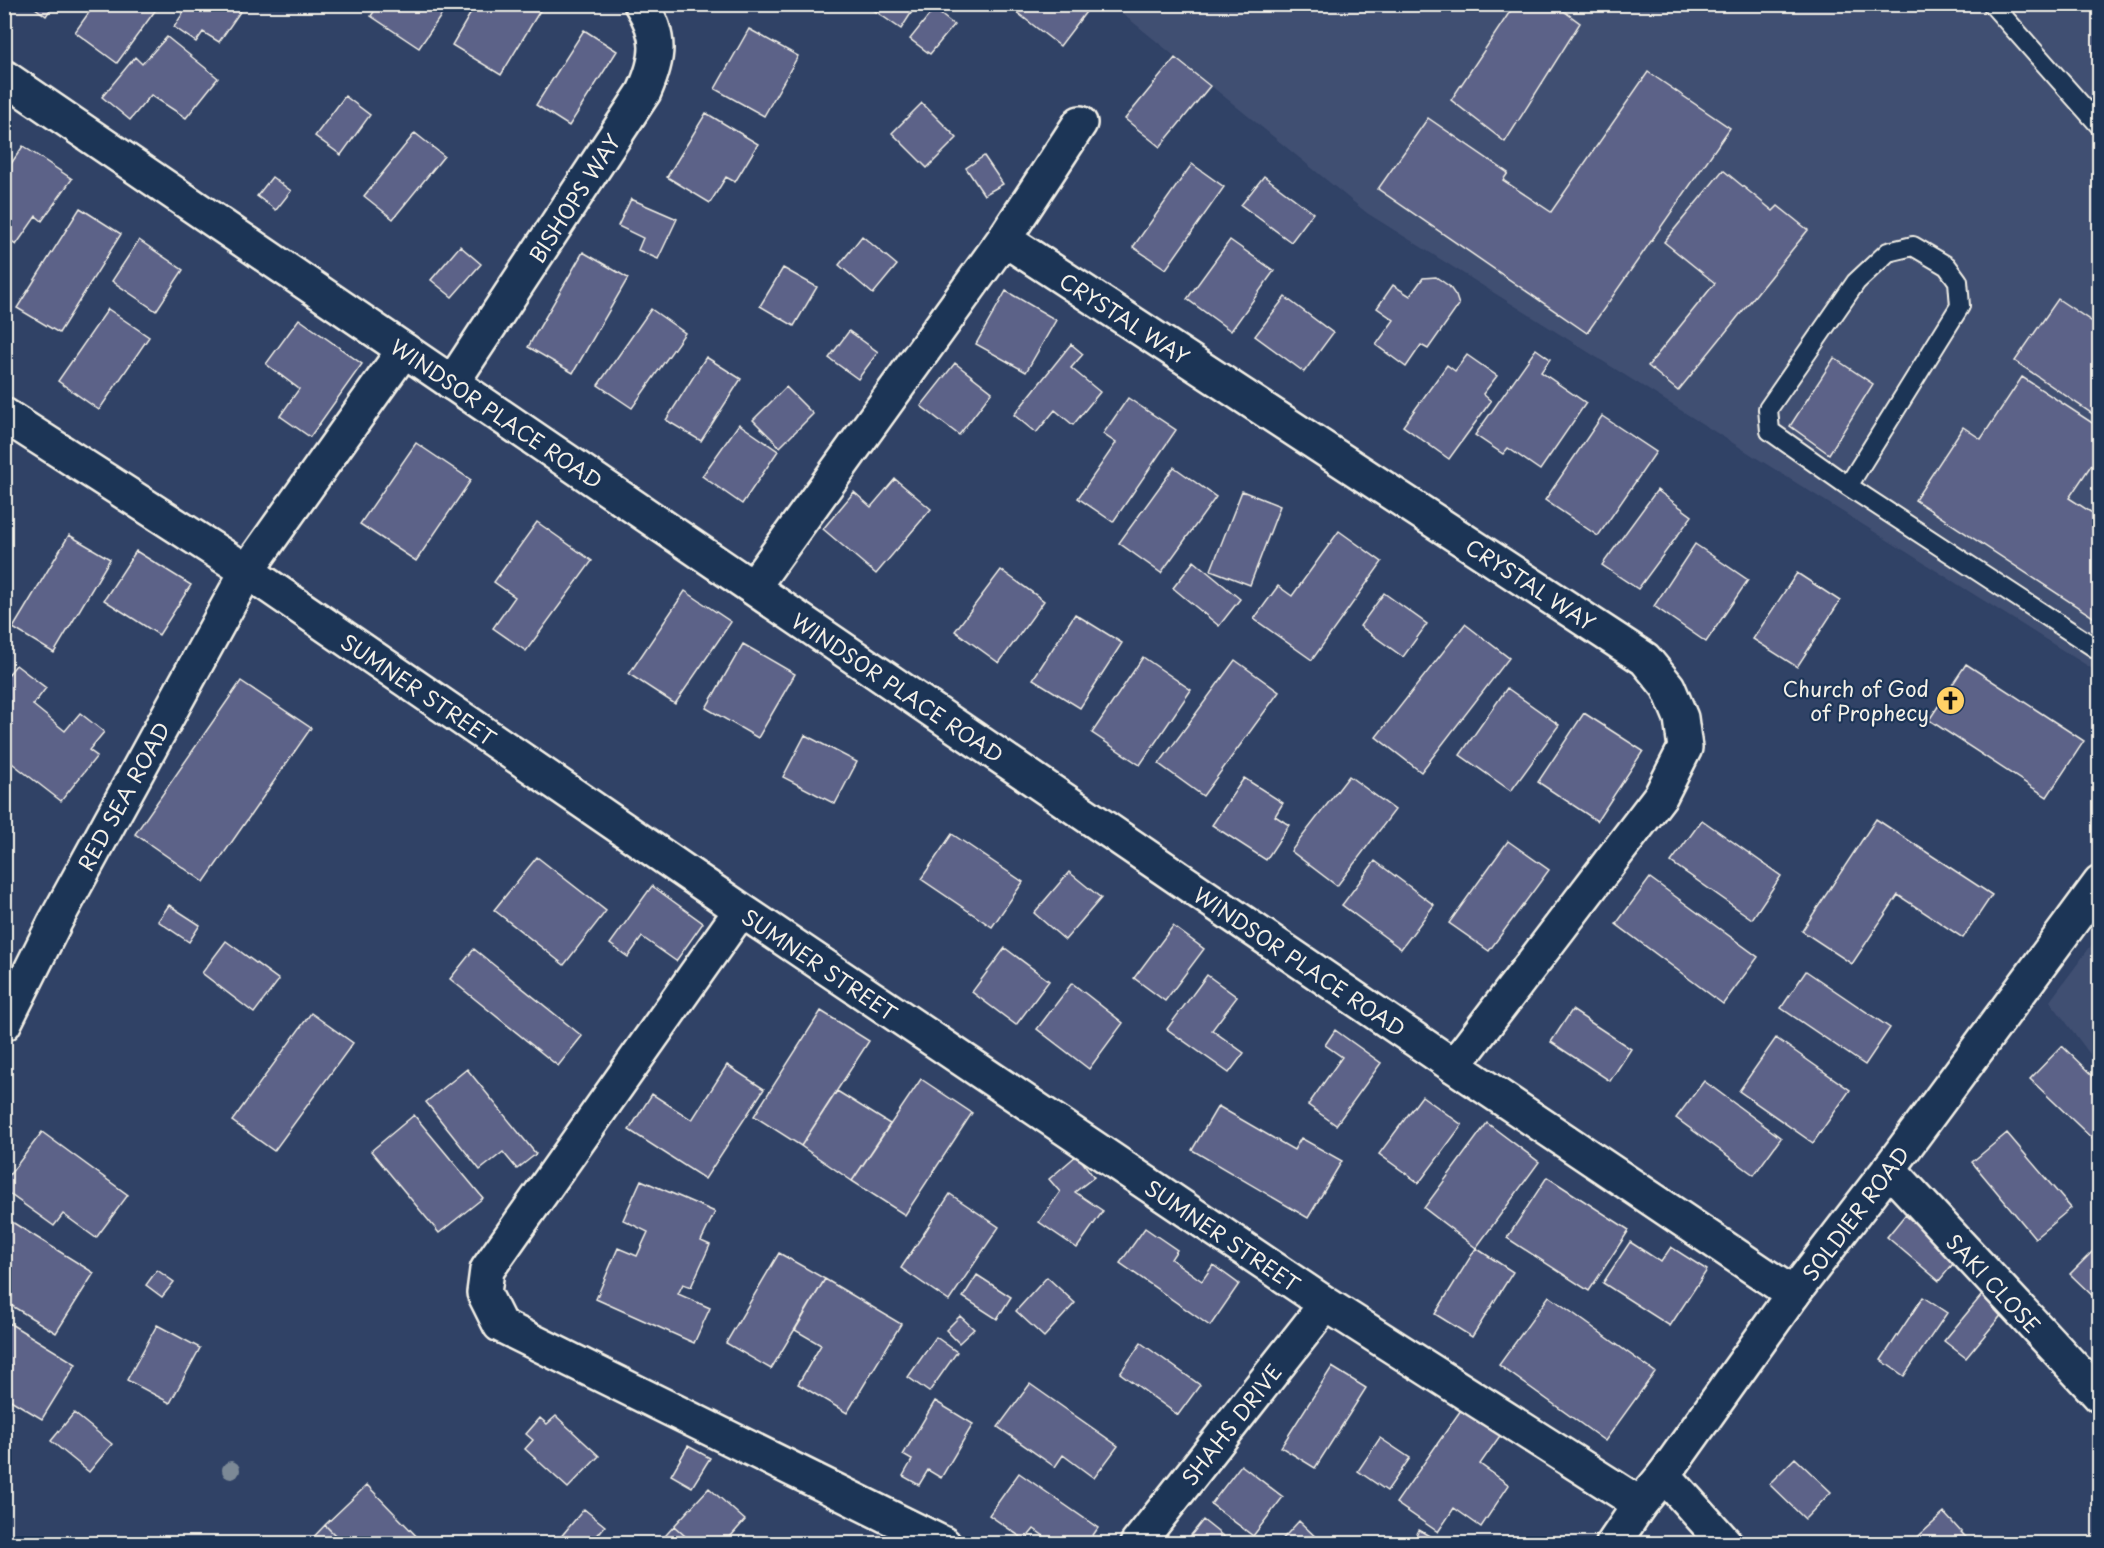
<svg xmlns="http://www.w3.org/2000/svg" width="2104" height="1548" viewBox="0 0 2104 1548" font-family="'Playpen Sans',sans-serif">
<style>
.built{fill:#414f72}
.building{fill:#5c6288;stroke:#f4f1e8;stroke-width:1.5}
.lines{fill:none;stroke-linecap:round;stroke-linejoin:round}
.service-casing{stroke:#f4f1e8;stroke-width:22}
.minor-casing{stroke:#f4f1e8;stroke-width:38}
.tertiary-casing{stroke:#f4f1e8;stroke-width:38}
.secondary-casing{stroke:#f4f1e8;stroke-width:38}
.service{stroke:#1d3557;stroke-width:18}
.minor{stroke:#1d3557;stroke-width:33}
.tertiary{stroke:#1d3557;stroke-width:33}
.secondary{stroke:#1d3557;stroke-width:33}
.tree{fill:#7c8996}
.labels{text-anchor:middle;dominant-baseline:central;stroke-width:4.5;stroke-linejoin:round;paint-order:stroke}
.street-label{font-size:21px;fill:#f4f1e8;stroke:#1d3557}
.poi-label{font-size:21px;fill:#f4f1e8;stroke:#1d3557;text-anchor:end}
</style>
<rect width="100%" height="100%" fill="#304266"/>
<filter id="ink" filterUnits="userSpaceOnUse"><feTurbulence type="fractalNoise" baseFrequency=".0167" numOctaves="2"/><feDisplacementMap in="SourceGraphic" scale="12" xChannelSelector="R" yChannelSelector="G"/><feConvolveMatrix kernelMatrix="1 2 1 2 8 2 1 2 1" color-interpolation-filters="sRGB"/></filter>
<g filter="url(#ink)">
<path class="built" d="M1112,5H2099V673L1367,213Z
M2099,935H2100L2099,1066L2050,1001Z"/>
<path class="building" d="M30,4H54L46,16Z
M95,4H160L117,63L75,32Z
M189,4H240L244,6L219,42L203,32L196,42L174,27Z
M379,4H449L419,48L371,16Z
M476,4H544L501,75L452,45Z
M865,4H917L901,29Z
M1006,4H1092L1060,46Z
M1515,4H1554L1580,23L1505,142L1451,100Z
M934,9L954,25L930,54L910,39Z
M749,29L798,56L764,116L715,89Z
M584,30L617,51L569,126L536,105Z
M167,37L218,78L186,118L151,95L130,120L102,97L135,57L142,64Z
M1175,58L1210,86L1160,147L1125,119Z
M1648,72L1730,128L1587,333L1378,189L1428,118L1508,173L1503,180L1551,212Z
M345,96L370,115L341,155L315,136Z
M922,103L957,138L927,168L892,133Z
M706,113L758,144L735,182L726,177L710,203L667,177Z
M415,133L444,156L393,219L364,196Z
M23,146L72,179L42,221L36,216L16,245L4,237V174Z
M984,156L1003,184L984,195L966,168Z
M1192,164L1224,187L1166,269L1133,247Z
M1723,170L1773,211L1778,206L1808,230L1678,391L1648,366L1715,283L1664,242Z
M1264,176L1313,213L1291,242L1241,205Z
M272,177L291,191L276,210L257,196Z
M631,199L677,219L658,259L638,250L643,238L618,226Z
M80,208L121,234L59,333L17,308Z
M862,236L897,265L873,294L839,265Z
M139,240L183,270L156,311L112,281Z
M1230,240L1274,271L1231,331L1187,299Z
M460,246L481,264L452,297L431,280Z
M583,252L628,278L573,373L528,347Z
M783,268L817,287L794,326L760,306Z
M1436,277L1449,286L1456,296L1459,305L1428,349L1421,345L1406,367L1376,345L1394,320L1377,308L1393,285L1410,296L1423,278Z
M1006,291L1056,320L1026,372L976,344Z
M1285,297L1333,333L1304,372L1255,336Z
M2058,299L2100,327V419L2015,361Z
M108,309L149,337L99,410L58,381Z
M651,309L685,333L632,408L598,385Z
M299,319L362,364L310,437L280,416L299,389L266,364Z
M849,331L878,352L858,379L829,358Z
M1071,344L1083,354L1071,368L1100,392L1073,425L1055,410L1036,433L1014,415Z
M1536,349L1550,359L1541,372L1586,403L1540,470L1508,448L1503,454L1475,435Z
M1467,355L1497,376L1483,394L1491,401L1449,459L1403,426L1447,365L1455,371Z
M706,357L741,379L701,441L666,420Z
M1834,358L1873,384L1829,454L1790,426Z
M955,363L992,392L959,435L921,406Z
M2022,377L2100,428V452L2069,498L2100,518V613L2096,619L1915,500L1963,427L1981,439Z
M786,387L813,414L780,447L753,420Z
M1128,398L1176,430L1113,522L1078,498L1116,443L1103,434Z
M1602,416L1656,452L1598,536L1545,500Z
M739,424L778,451L742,504L702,476Z
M416,443L471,480L416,561L360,524Z
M1174,467L1216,497L1161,573L1119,543Z
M895,479L931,509L876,574L823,529L854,492L871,507Z
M1657,490L1692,516L1638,589L1602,565Z
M1242,491L1280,506L1250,585L1211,570Z
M537,522L592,561L526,651L493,628L515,597L494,582Z
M1339,531L1382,562L1312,660L1254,619L1278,586L1292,596Z
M69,535L110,559L54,653L13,628Z
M1695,544L1748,580L1706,642L1654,606Z
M136,551L191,585L159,635L104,600Z
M1194,561L1240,599L1219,626L1173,588Z
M1001,570L1044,601L999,663L955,631Z
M1797,573L1840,601L1797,667L1753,639Z
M685,591L731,622L675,704L629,674Z
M1384,593L1427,624L1403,657L1360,626Z
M1075,614L1122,643L1080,708L1033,679Z
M1465,624L1509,658L1421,772L1376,737Z
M743,644L795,674L758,738L706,708Z
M1143,657L1191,690L1140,765L1092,733Z
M1235,660L1279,692L1203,796L1159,764Z
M1966,664L2084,741L2047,797L1929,720Z
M16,665L46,688L33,705L65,731L80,713L104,732L89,750L97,756L61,801L4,757V680Z
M241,681L311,728L204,882L135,834Z
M1507,688L1559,725L1511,791L1460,755Z
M1584,713L1643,751L1597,821L1538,782Z
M805,735L857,762L835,804L783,777Z
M1349,776L1395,810L1337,886L1291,851Z
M1244,778L1283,803L1275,816L1289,825L1266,860L1212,825Z
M1876,819L1992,895L1963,938L1898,895L1852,964L1802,931Z
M1702,820L1781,876L1752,919L1671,862Z
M952,834L1023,882L992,927L921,879Z
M1508,841L1549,870L1489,951L1449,923Z
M537,857L606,911L564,965L494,910Z
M1375,861L1434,905L1401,949L1342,905Z
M1069,872L1101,898L1065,940L1034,913Z
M1650,878L1758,957L1723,1004L1616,924Z
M652,886L703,923L676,961L642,937L628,957L610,944Z
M169,905L200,925L189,942L158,921Z
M1173,926L1204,949L1165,1001L1134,978Z
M226,941L279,980L254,1013L202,973Z
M1005,948L1049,981L1016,1025L972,992Z
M474,949L582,1036L558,1066L450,979Z
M1806,971L1890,1028L1865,1065L1781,1008Z
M1207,975L1237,997L1212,1030L1244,1053L1229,1073L1167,1029Z
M1072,983L1123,1023L1089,1069L1037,1029Z
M1572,1010L1631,1049L1610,1081L1551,1042Z
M821,1011L869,1041L801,1146L754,1116Z
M311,1013L353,1043L274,1151L232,1121Z
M1335,1030L1381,1063L1336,1125L1308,1105L1342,1057L1325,1045Z
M1776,1038L1850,1090L1813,1143L1739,1091Z
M2062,1046L2100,1083V1146L2030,1079Z
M727,1065L764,1089L705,1179L629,1130L652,1094L692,1120Z
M467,1069L536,1154L517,1169L503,1152L480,1170L426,1102Z
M921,1079L972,1113L905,1215L852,1181Z
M1704,1081L1781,1138L1754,1175L1676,1118Z
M837,1091L890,1124L852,1181L801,1146Z
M1422,1096L1462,1125L1419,1183L1379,1154Z
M1218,1106L1294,1150L1301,1138L1342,1161L1308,1218L1192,1150Z
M414,1115L483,1198L439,1233L371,1151Z
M1487,1123L1539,1162L1476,1248L1424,1208Z
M42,1132L128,1195L96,1238L63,1214L54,1226L4,1190V1182Z
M2007,1133L2071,1208L2035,1238L1972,1162Z
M1077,1155L1094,1177L1075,1192L1103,1211L1077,1248L1039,1222L1060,1192L1049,1179Z
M1547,1177L1629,1230L1589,1291L1507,1238Z
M641,1180L715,1212L701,1241L710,1245L691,1287L683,1284L678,1294L710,1308L694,1343L596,1299L618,1248L637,1256L648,1232L623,1220Z
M950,1194L999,1227L949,1301L901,1268Z
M1905,1215L1957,1259L1939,1281L1887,1237Z
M4,1217L94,1273L56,1333L4,1301Z
M1145,1228L1177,1250L1171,1259L1202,1281L1213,1265L1239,1284L1210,1326L1120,1263Z
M1630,1242L1661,1262L1671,1247L1707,1270L1670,1326L1603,1283Z
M2100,1244V1303L2070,1274Z
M1476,1248L1513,1272L1472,1337L1435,1314Z
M779,1253L825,1279L771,1369L726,1343Z
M157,1270L174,1282L162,1297L146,1285Z
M977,1275L1011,1297L997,1319L963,1297Z
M1047,1277L1075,1303L1044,1337L1016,1311Z
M825,1279L901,1324L847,1413L798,1384L821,1345L795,1330Z
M1986,1290L2008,1307L1966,1358L1944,1341Z
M1549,1296L1655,1372L1605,1441L1499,1365Z
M1923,1297L1947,1313L1904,1376L1881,1360Z
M960,1316L974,1329L959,1343L946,1330Z
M4,1320L76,1364L42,1419L4,1396Z
M157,1325L200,1348L170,1403L127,1380Z
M936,1337L957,1352L929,1392L908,1377Z
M1141,1343L1200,1385L1178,1415L1120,1373Z
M1332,1367L1366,1388L1315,1468L1281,1447Z
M1030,1384L1118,1446L1094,1478L1063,1455L1055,1467L998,1427Z
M935,1401L973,1424L941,1478L928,1470L919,1485L903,1476L912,1460L903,1455Z
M1463,1407L1502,1433L1480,1464L1509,1485L1481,1527L1454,1508L1438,1532L1396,1503Z
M74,1413L112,1444L89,1472L51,1441Z
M556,1416L599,1456L568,1488L525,1449L533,1440L526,1434L540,1418L547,1424Z
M1380,1438L1410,1458L1387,1491L1358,1471Z
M688,1446L710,1458L692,1487L671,1475Z
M1795,1458L1831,1492L1805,1519L1769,1484Z
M1241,1465L1283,1497L1253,1536L1211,1504Z
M1019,1473L1098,1528L1087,1544H1055L1034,1529L1025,1540L989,1515Z
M367,1485L424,1544H375L369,1538L364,1544H344L325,1525Z
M709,1488L745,1520L724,1544H694L674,1526Z
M584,1509L605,1526L590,1544H565L559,1539Z
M1944,1513L1972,1544H1910Z
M1203,1520L1233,1544H1184Z
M1299,1521L1323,1544H1278Z
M325,1525L344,1544H307Z
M674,1526L694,1544H658Z
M1419,1530L1443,1544H1412Z"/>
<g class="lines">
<defs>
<path id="service" d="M1992,4L2100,126
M1848,486L1960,306L1958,281L1947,266L1913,246L1888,252L1856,282L1768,409L1770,431L1848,486L2100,651"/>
<path id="minor" d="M1004,239L1645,659L1668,687L1681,718L1685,748L1661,795L1454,1066
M452,383L644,92C659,58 662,37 641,4
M4,415L247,571L741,910L1326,1304L1640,1504
M753,587L1004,239L1080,123
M741,910L487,1270L484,1293L500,1325L944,1544
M4,1024L55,922L247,571L404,350
M1889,1169L2100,1396
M1664,1475L1726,1544
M1137,1544L1326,1304"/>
<path id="tertiary" d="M4,77L1454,1066L1793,1294"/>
<path id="secondary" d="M1613,1544L1640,1504L1664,1475L1793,1294L1889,1169L2100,883"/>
</defs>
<use href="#service" class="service-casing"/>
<use href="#minor" class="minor-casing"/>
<use href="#tertiary" class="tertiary-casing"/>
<use href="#secondary" class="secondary-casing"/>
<use href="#service" class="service"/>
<use href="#minor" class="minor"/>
<use href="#tertiary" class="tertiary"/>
<use href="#secondary" class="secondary"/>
</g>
<circle class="tree" cx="231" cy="1470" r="9"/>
</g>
<defs>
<symbol id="church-disc" viewBox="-11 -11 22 22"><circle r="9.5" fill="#ffd166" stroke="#1d3557"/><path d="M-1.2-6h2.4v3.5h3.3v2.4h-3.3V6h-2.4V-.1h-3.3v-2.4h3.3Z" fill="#111"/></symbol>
</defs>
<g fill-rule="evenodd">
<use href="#church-disc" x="1934" y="684" width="33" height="33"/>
</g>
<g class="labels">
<g class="street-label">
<text transform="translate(574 198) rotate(-57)">BISHOPS WAY</text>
<text transform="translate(1125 318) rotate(33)">CRYSTAL WAY</text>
<text transform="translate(497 413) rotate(34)">WINDSOR PLACE ROAD</text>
<text transform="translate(1531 584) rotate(33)">CRYSTAL WAY</text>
<text transform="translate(898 687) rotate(34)">WINDSOR PLACE ROAD</text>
<text transform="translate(419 689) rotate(34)">SUMNER STREET</text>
<text transform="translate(123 796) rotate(-61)">RED SEA ROAD</text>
<text transform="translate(1300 961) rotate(34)">WINDSOR PLACE ROAD</text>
<text transform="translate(820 964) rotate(34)">SUMNER STREET</text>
<text transform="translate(1855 1213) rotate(-53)">SOLDIER ROAD</text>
<text transform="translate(1223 1235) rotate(34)">SUMNER STREET</text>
<text transform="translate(1994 1283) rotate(47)">SAKI CLOSE</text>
<text transform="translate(1231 1424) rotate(-52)">SHAHS DRIVE</text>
</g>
<g class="poi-label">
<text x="1929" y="688">Church of God<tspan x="1929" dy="24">of Prophecy</tspan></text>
</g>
</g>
<rect width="2104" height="1548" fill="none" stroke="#1d3557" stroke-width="24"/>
<rect x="12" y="12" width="2080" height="1524" fill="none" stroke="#f4f1e8" stroke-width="2" filter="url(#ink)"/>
</svg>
